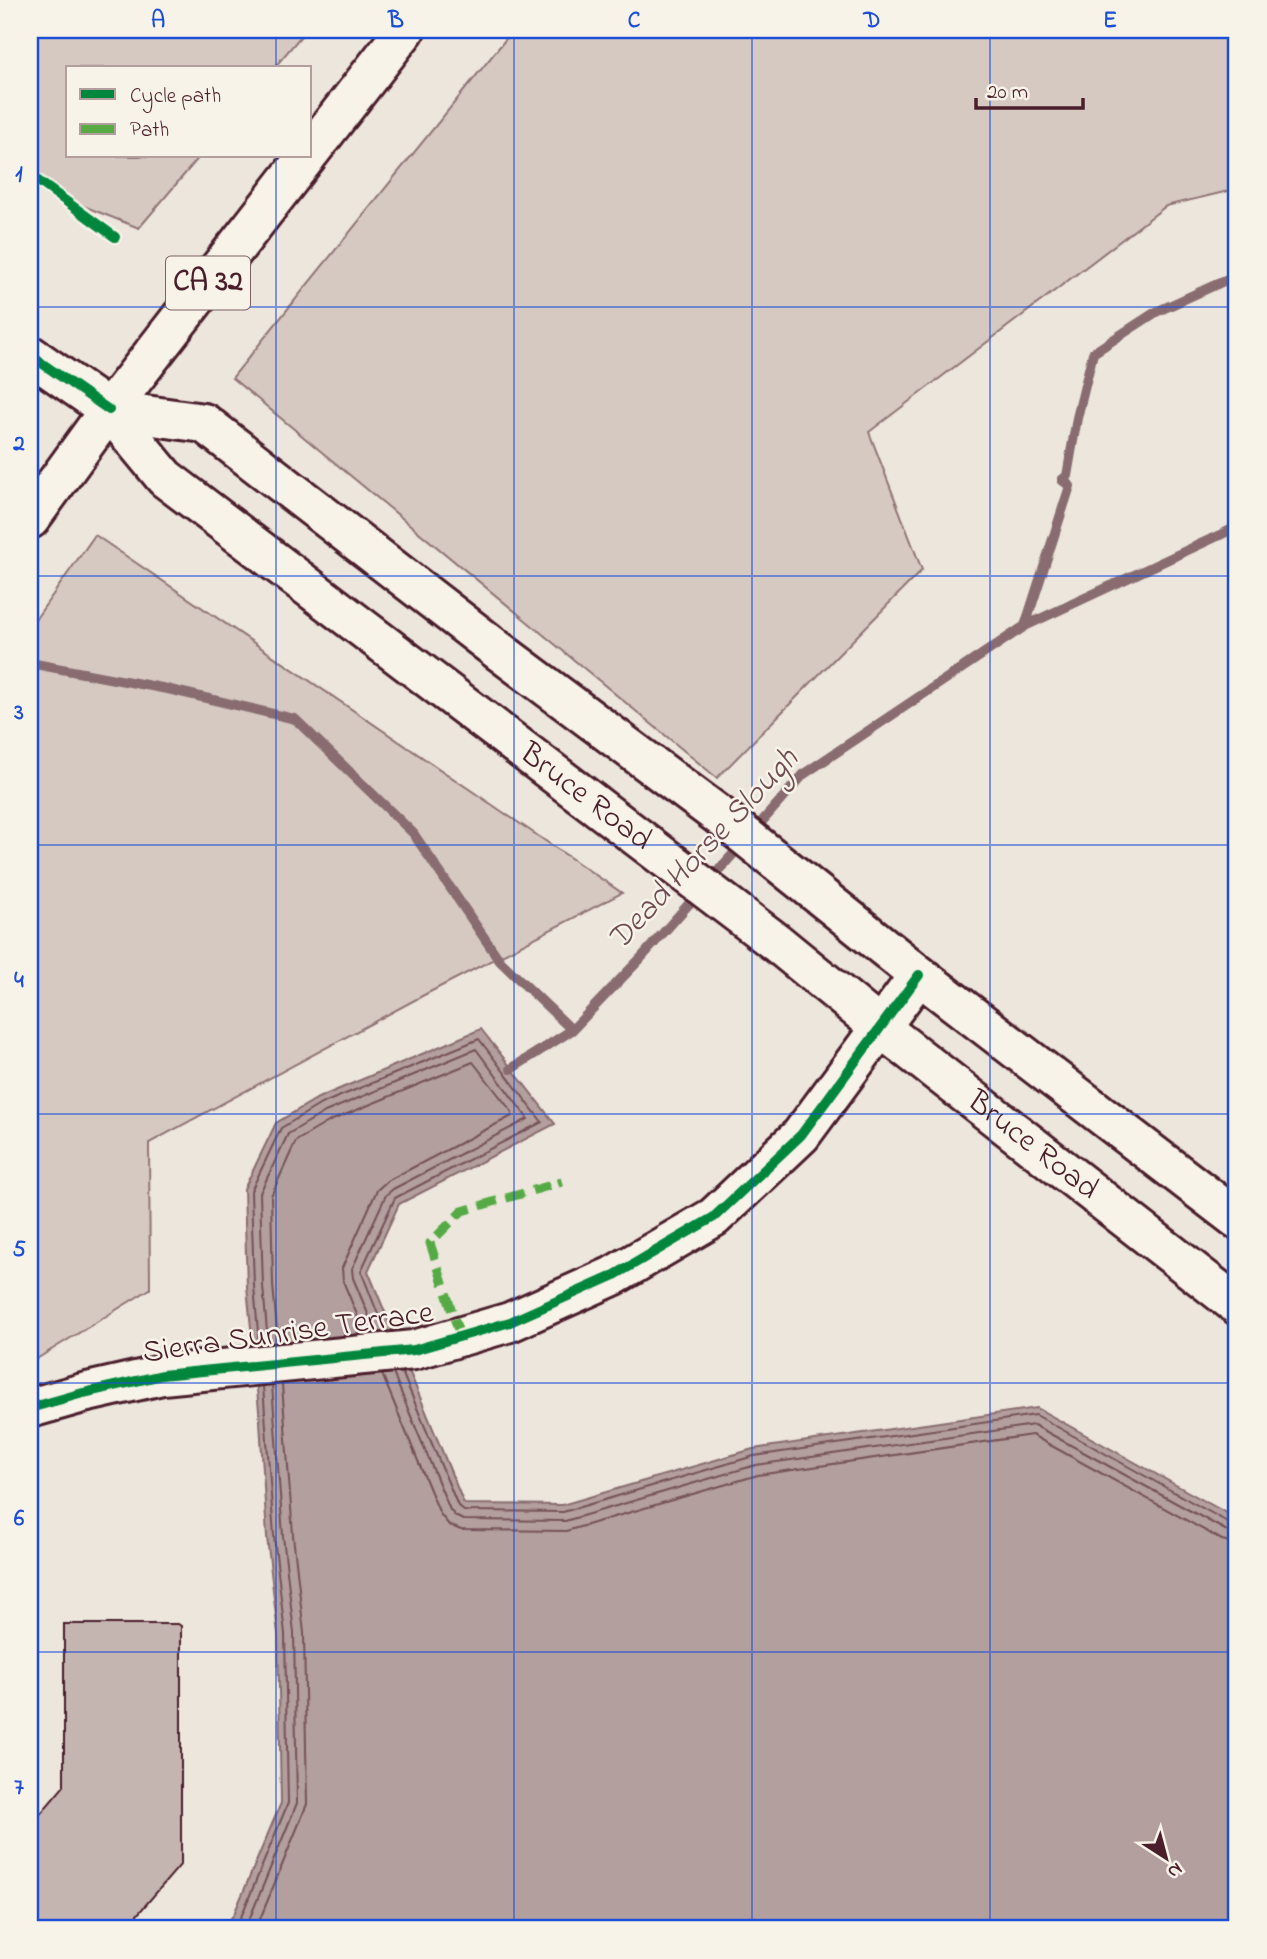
<svg xmlns="http://www.w3.org/2000/svg" width="1267" height="1959" viewBox="0 0 1267 1959" font-family="'Indie Flower',sans-serif">
<style>
.green{fill:#d5c9c2;stroke:#907476;stroke-width:2}
.water{fill:#b39f9d;stroke:#896c6f;stroke-width:2}
.lines{fill:none;stroke-linecap:round;stroke-linejoin:round}
.shore{stroke:#745259;stroke-width:2}
.stream{stroke:#896c6f;stroke-width:10}
.building{fill:#c4b5b0;stroke:#4a1f2b;stroke-width:2}
.minor-casing{stroke:#4a1f2b;stroke-width:44}
.major-casing{stroke:#4a1f2b;stroke-width:44}
.minor{stroke:#f7f3e8;stroke-width:38}
.major{stroke:#f7f3e8;stroke-width:38}
.quiet{stroke:#57aa44;stroke-width:9;stroke-dasharray:18 9;stroke-linecap:butt}
.cycleway-casing{stroke:#f7f3e8;stroke-width:15}
.cycleway{stroke:#00873e;stroke-width:10}
.grid{fill:none;stroke:#1d4ed8;stroke-width:2;stroke-opacity:0.55}
.labels{text-anchor:middle;dominant-baseline:central;stroke-width:5;stroke-linejoin:round;paint-order:stroke}
.shield{fill:#f7f3e8;stroke:#7e5f64;stroke-width:2}
.shield-label{font-size:30px;font-weight:bold;fill:#4a1f2b}
.street-label{font-size:32px;fill:#4a1f2b;stroke:#f7f3e8}
.water-label{font-size:33px;font-style:italic;fill:#6f4c53;stroke:#f7f3e8}
.neatline{fill:none;stroke:#1d4ed8;stroke-width:2.5}
.grid-label{font-size:23px;text-anchor:middle;font-weight:bold;fill:#1d4ed8}
</style>
<rect width="100%" height="100%" fill="#ece6dd"/>
<filter id="ink" filterUnits="userSpaceOnUse"><feTurbulence type="fractalNoise" baseFrequency=".0143" numOctaves="2"/><feDisplacementMap in="SourceGraphic" scale="14" xChannelSelector="R" yChannelSelector="G"/><feConvolveMatrix kernelMatrix="1 2 1 2 8 2 1 2 1" color-interpolation-filters="sRGB"/></filter>
<g filter="url(#ink)">
<path class="green" d="M30,30H306L274,68H68V156H200L139,228L30,185Z
M513,30H1237V189L1166,206L869,432L922,570L717,778L232,378Z
M95,535L622,893L424,995L149,1143L150,1289L30,1363V627Z"/>
<path class="water" d="M481,1029L555,1124L399,1204L368,1271L464,1504L562,1505L753,1449L1037,1408L1237,1519V1929H223L234,1914L281,1803L278,1634L267,1537L260,1421L247,1287L244,1189L276,1123L318,1098Z"/>
<g class="lines">
<path class="shore" d="M278,1342L273,1285L271,1196L296,1141L330,1121L473,1062L512,1112V1116L387,1181L377,1190L342,1268L343,1281L365,1334
M268,1343L263,1286L260,1193L288,1134L325,1112L476,1049L528,1119L393,1189L386,1195L352,1269L353,1278L376,1333
M259,1344L254,1286L251,1191L281,1128L321,1104L479,1039L542,1122L395,1198L361,1271L385,1332
M402,1372L458,1506L464,1511L563,1512L754,1456L1036,1415L1231,1524H1237
M393,1373L450,1510L455,1516L463,1520L565,1521L756,1465L1034,1425L1227,1531L1237,1533
M382,1374L440,1514L449,1525L461,1530L566,1531L758,1475L1032,1435L1222,1540L1237,1544
M232,1929L241,1917L288,1803L285,1634L274,1536L263,1386
M243,1929L249,1920L297,1803L294,1633L283,1536L272,1385
M256,1929L307,1804L304,1633L293,1535L282,1384"/>
<path class="stream" d="M1025,626L1237,527
M30,663L167,689L295,719L413,833L500,961L572,1030
M511,1069L572,1030L641,958L804,774L1025,626L1070,486L1062,480L1067,476L1077,418L1093,353L1156,312L1237,275"/>
</g>
<path class="building" d="M64,1624H178L181,1626V1864L125,1929H30V1864L35,1858V1820L64,1786Z"/>
<g class="lines">
<defs>
<path id="minor" d="M30,355L109,410
M30,1408L83,1393L162,1375L414,1350L510,1322L613,1276L714,1217L801,1135L919,975"/>
<g id="major">
<path d="M310,152L405,30"/>
<path id="s1" d="M109,410L165,478L777,943L881,1028L1237,1305"/>
<path d="M109,410L204,423L495,648L724,819L919,975L1237,1219"/>
<path d="M30,519L109,410L307,156"/>
</g>
</defs>
<use href="#minor" class="minor-casing"/>
<use href="#major" class="major-casing"/>
<use href="#minor" class="minor"/>
<use href="#major" class="major"/>
<path class="quiet" d="M460,1336L430,1243L462,1211L562,1182"/>
<defs>
<path id="cycleway" d="M30,175L115,237
M30,355L109,410
M30,1408L83,1393L162,1375L414,1350L510,1322L613,1276L714,1217L801,1135L919,975"/>
</defs>
<use href="#cycleway" class="cycleway-casing"/>
<use href="#cycleway" class="cycleway"/>
</g>
</g>
<path class="grid" d="M276,30V68M514,30V1929M752,30V1929M990,30V1929M276,156V1929M30,307H1237M30,576H1237M30,845H1237M30,1114H1237M30,1383H1237M30,1652H1237"/>
<g class="labels">
<rect class="shield" x="166" y="256.5" width="84" height="53" rx="5"/>
<g class="shield-label">
<text x="208" y="283">CA 32</text>
</g>
<g class="street-label">
<text stroke="none"><textPath href="#s1" startOffset="616">Bruce Road</textPath></text>
<text stroke="none"><textPath href="#s1" startOffset="1183">Bruce Road</textPath></text>
<text transform="translate(288 1334) rotate(-8)">Sierra Sunrise Terrace</text>
</g>
<g class="water-label">
<text transform="translate(704 850) rotate(-47)">Dead Horse Slough</text>
</g>
</g>
<rect width="1267" height="1959" fill="none" stroke="#f7f3e8" stroke-width="77"/>
<rect x="66" y="66" width="245" height="91" fill="#f7f3e8" stroke="#b29e9c" stroke-width="2"/>
<rect x="80" y="89" width="35" height="10" fill="#00873e" stroke="#b29e9c" stroke-width="2"/>
<text x="130" y="102" font-size="21" fill="#4a1f2b">Cycle path</text>
<rect x="80" y="124" width="35" height="10" fill="#57aa44" stroke="#b29e9c" stroke-width="2"/>
<text x="130" y="136" font-size="21" fill="#4a1f2b">Path</text>
<g transform="translate(1166 1858) rotate(144)" stroke="#f7f3e8" stroke-width="5" paint-order="stroke">
<path d="M0-5L12 26L0 18L-12 26Z" fill="#4a1f2b"/>
<text y="-10" font-size="19" font-weight="bold" text-anchor="middle" fill="#4a1f2b">N</text>
</g>
<path d="M976 98v10h107v-10" fill="none" stroke="#4a1f2b" stroke-width="3.5"/>
<text x="987" y="98" font-size="21" fill="#4a1f2b" stroke="#f7f3e8" stroke-width="5" paint-order="stroke">20 m</text>
<rect x="38" y="38" width="1190" height="1882" class="neatline"/>
<g class="grid-label">
<text x="158" y="27">A</text>
<text x="396" y="27">B</text>
<text x="634" y="27">C</text>
<text x="872" y="27">D</text>
<text x="1110" y="27">E</text>
<text x="19" y="181">1</text>
<text x="19" y="450">2</text>
<text x="19" y="719">3</text>
<text x="19" y="987">4</text>
<text x="19" y="1256">5</text>
<text x="19" y="1525">6</text>
<text x="19" y="1794">7</text>
</g>
</svg>
